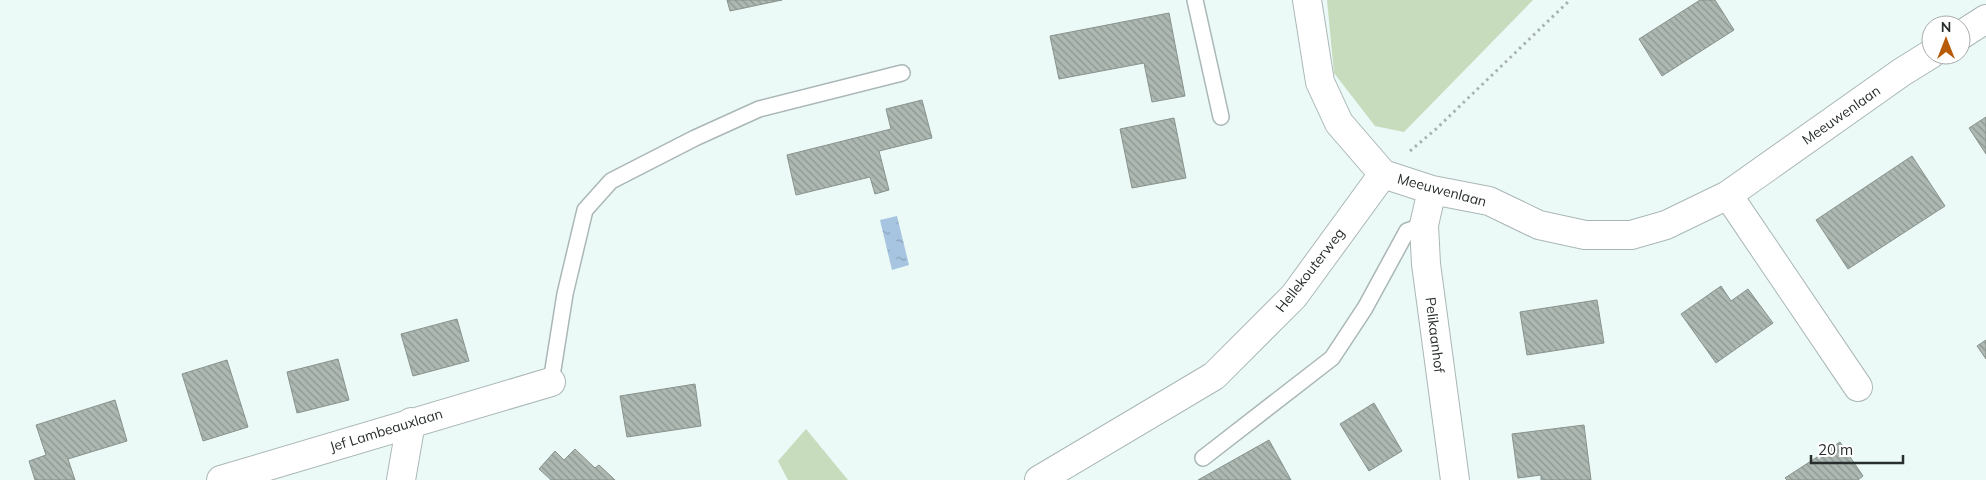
<svg xmlns="http://www.w3.org/2000/svg" width="1986" height="480" viewBox="0 0 1986 480" font-family="Mulish,sans-serif">
<style>
.green{fill:#c7dbbd}
.water{fill:url(#water-ripples)}
.building{fill:url(#building-back-hatch);stroke:#89938d}
.lines{fill:none;stroke-linecap:round;stroke-linejoin:round}
.lane-casing{stroke:#aab7b6;stroke-width:18}
.street-casing{stroke:#aab7b6;stroke-width:30}
.path{stroke:#a8b2b1;stroke-width:3;stroke-dasharray:2.5 4;stroke-linecap:butt}
.lane{stroke:#fff;stroke-width:15}
.street{stroke:#fff;stroke-width:28}
.labels{text-anchor:middle;dominant-baseline:central;stroke-width:5;stroke-linejoin:round;paint-order:stroke}
.street-label{font-size:14px;fill:#282d2d;stroke:#fff}
</style>
<defs>
<pattern id="water-ripples" width="26" height="14" patternUnits="userSpaceOnUse" patternTransform="scale(1.25)"><rect width="26" height="14" fill="#a7c5e0"/><path d="M2 4q2-2 4 0t4 0M15 11q2-2 4 0t4 0" fill="none" stroke="#88a0b6"/></pattern>
<pattern id="building-back-hatch" width="6" height="6" patternUnits="userSpaceOnUse" patternTransform="scale(1.25)"><rect width="6" height="6" fill="#adb8b2"/><path d="M-1 5l2 2M0 0l6 6M5-1l2 2" fill="none" stroke="#8d9691"/></pattern>
</defs>
<rect width="100%" height="100%" fill="#ebf9f7"/>
<path class="green" d="M1327,0H1533L1404,132L1375,126L1334,73Z
M806,429L848,480H788L778,461Z"/>
<path class="water" d="M897,216L909,265L892,270L880,220Z"/>
<path class="building" d="M727,0H782L730,11Z
M1700,0H1715L1734,30L1662,76L1639,39Z
M1169,13L1185,96L1152,102L1144,63L1059,79L1050,36Z
M922,100L932,138L879,151L889,190L875,194L870,177L796,195L787,155L891,129L886,109Z
M1986,117V154L1969,128Z
M1174,118L1186,178L1132,188L1120,129Z
M1912,156L1945,206L1848,269L1816,220Z
M1721,286L1731,301L1748,289L1773,323L1716,363L1681,314Z
M1597,300L1604,343L1527,355L1520,312Z
M457,319L469,361L413,376L401,334Z
M1986,340V359L1977,346Z
M338,359L349,400L297,413L287,372Z
M227,360L248,427L203,441L182,374Z
M695,384L701,426L627,437L620,396Z
M115,400L127,441L68,459L75,480H35L29,461L46,455L36,425Z
M1374,403L1402,451L1369,471L1340,424Z
M1584,425L1591,480H1541V475L1518,478L1512,434Z
M1269,440L1291,480H1198Z
M1840,442L1863,476L1858,480H1787L1785,478Z
M575,449L595,468L599,465L615,480H551L539,469L555,451L564,460Z"/>
<g class="lines">
<defs>
<path id="lane" d="M1195,0L1221,117
M551,382L565,294L585,210L611,181L695,138L759,109L902,73
M1203,458L1332,358L1365,308L1407,231L1424,225"/>
<path id="street" d="M1307,0L1320,82L1339,123L1383,174
M1961,35L1986,19
M1383,174L1432,190L1489,201L1539,225L1585,235H1631L1666,225L1728,195L1902,72L1931,54
M1432,190L1424,225L1426,264L1455,480
M1728,195L1858,387
M221,480L551,382
M401,480L411,422
M1039,480L1214,376L1294,296L1383,174"/>
</defs>
<use href="#lane" class="lane-casing"/>
<use href="#street" class="street-casing"/>
<path class="path" d="M1410,151L1436,129L1570,0"/>
<use href="#lane" class="lane"/>
<use href="#street" class="street"/>
</g>
<g class="labels">
<g class="street-label">
<text transform="translate(1841 115) rotate(-35)">Meeuwenlaan</text>
<text transform="translate(1442 190) rotate(15)">Meeuwenlaan</text>
<text transform="translate(1310 270) rotate(-52)">Hellekouterweg</text>
<text transform="translate(1435 335) rotate(83)">Pelikaanhof</text>
<text transform="translate(386 430) rotate(-17)">Jef Lambeauxlaan</text>
</g>
</g>
<g transform="translate(1946 40)"><circle r="24" fill="#ffffff" stroke="#a9abab"/>
<path d="M0-4L9 19L0 12L-9 19Z" fill="#b85b08"/>
<text y="-8" font-size="14" font-weight="bold" text-anchor="middle" fill="#282d2d">N</text>
</g>
<path d="M1811 455v8h92v-8" fill="none" stroke="#282d2d" stroke-width="2.5"/>
<text x="1818" y="455" font-size="15" fill="#282d2d" stroke="#ffffff" stroke-width="4" paint-order="stroke">20 m</text>
</svg>
